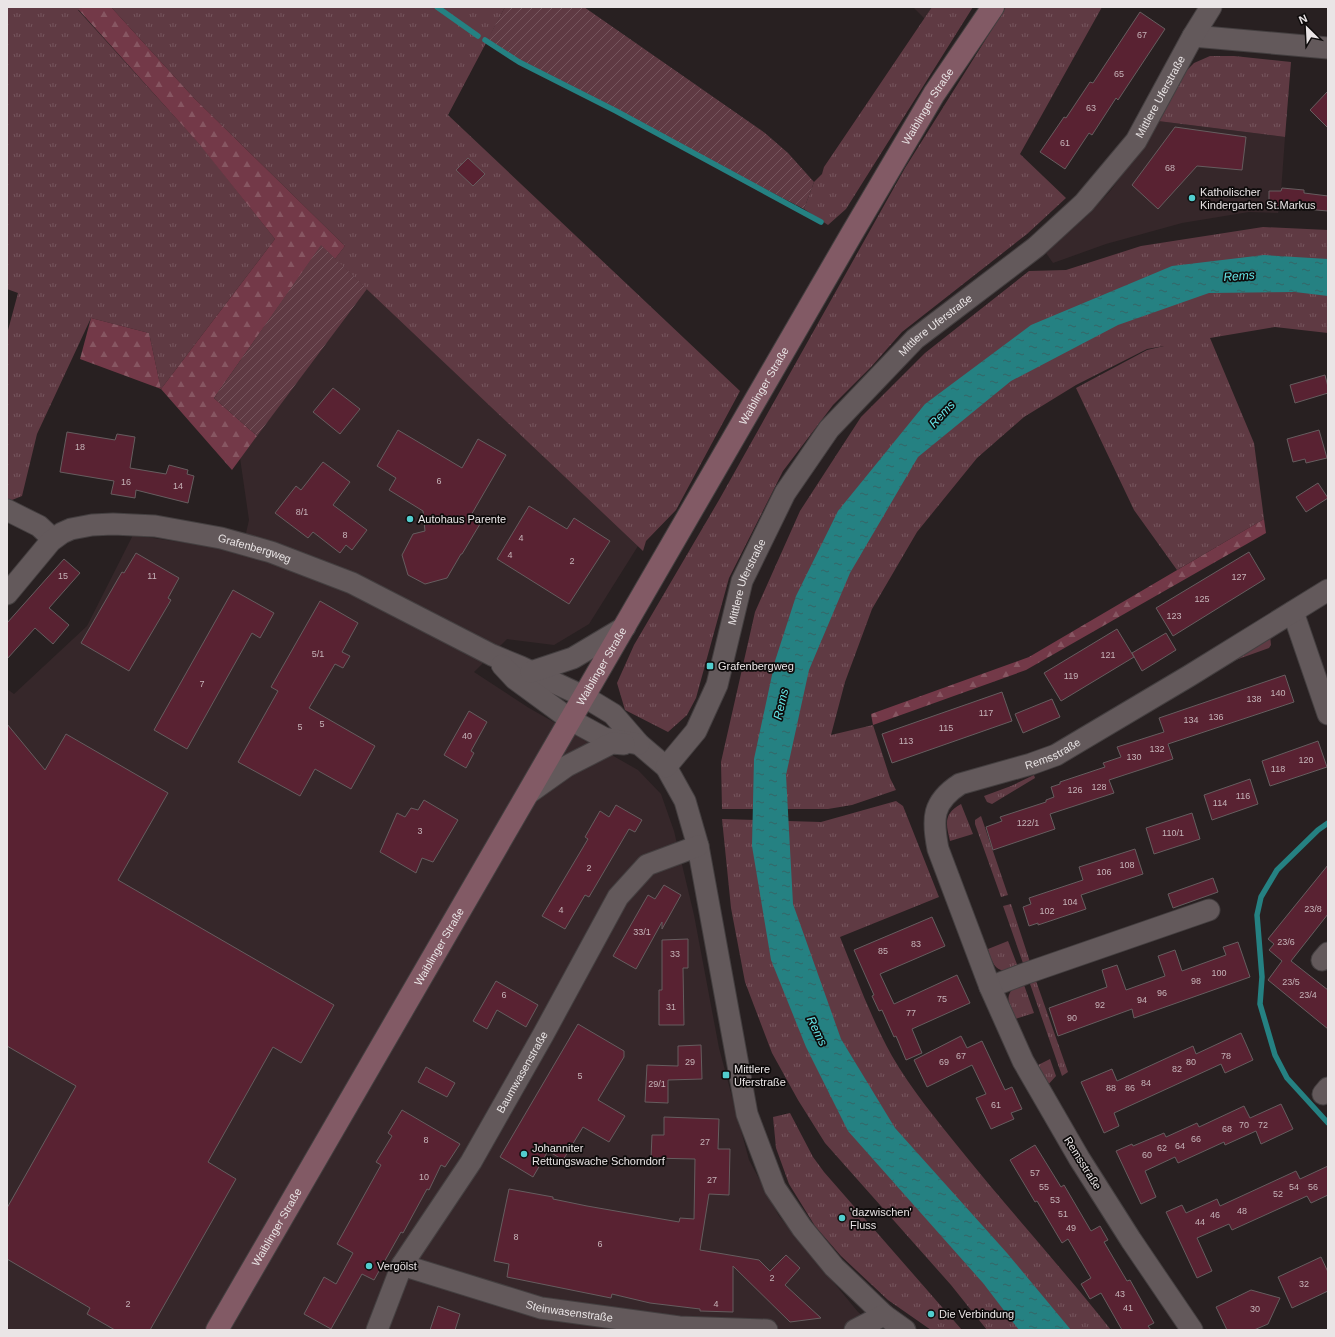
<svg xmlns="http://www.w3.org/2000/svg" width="1335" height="1337" viewBox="0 0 1335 1337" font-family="Arial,sans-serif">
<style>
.built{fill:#36272a}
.grass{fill:url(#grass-tufts)}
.forest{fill:url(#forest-firs)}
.garden{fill:url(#garden-furrows)}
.water{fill:url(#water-ripples)}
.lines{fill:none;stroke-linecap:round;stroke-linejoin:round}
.stream{stroke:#258182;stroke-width:5.5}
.building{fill:#592232;stroke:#665d5f}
.minor-casing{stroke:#443f40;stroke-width:23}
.secondary-casing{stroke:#443f40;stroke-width:24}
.minor{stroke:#63595b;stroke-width:21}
.secondary{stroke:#825a65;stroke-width:22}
.poi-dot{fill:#52cdce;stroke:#0e0b0b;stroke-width:1.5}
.labels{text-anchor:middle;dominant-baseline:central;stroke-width:3.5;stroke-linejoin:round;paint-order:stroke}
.number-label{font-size:9px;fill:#c6b4b9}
.street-label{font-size:11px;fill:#eae5e6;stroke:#0e0b0b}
.poi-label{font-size:11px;fill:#eae5e6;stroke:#0e0b0b;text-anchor:start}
.water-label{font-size:12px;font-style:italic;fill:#65e5e7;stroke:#0e0b0b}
</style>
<defs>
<pattern id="grass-tufts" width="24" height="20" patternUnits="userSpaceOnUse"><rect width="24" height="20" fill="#5f3a43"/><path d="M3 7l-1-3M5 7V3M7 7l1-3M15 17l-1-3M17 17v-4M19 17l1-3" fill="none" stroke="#76565e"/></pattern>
<pattern id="forest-firs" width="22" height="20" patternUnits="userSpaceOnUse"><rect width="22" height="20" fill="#733948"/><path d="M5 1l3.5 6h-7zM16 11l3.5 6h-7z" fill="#875662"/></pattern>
<pattern id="garden-furrows" width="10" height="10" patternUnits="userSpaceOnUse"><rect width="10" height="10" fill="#5f3a43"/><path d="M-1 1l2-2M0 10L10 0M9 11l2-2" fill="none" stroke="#76565e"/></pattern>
<pattern id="water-ripples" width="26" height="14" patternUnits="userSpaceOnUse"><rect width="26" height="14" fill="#258182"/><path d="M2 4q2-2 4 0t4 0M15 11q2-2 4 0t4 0" fill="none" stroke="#346667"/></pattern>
</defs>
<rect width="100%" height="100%" fill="#282021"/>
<path class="built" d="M913,7H932L925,19Z
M1158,121L1285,137L1280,206L1278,213L1249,212L1182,223L1106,244L1053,263L1046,253L1089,214L1111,190L1133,160Z
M367,289L638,546L589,624L554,645L507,639L474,672L529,708L638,770L661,794L674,831L694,915L719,1048L749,1160L779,1216L858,1312L882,1330H7V689L14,694L87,626L133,535L213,547L241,555L249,520L240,458Z"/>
<path class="grass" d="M7,7H86L78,10L203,148L275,239L161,389L149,333L91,318L37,434L22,496L7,502V334L18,293L7,289Z
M111,7H505L448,115L740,391L676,510L646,541L643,551L335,259L345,246L194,98Z
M932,7H973L846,209L828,225L804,209L814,182L822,174L824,167Z
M1006,7H1102L1020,154L1066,198L1027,234L902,332L871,367L833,405L783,471L729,578L696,698L687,715L668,732L625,710L617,683L634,645L719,500L905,168Z
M1210,56H1234L1291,62L1285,137L1158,121L1184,73L1194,63Z
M1263,227L1328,230V333L1275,327L1210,338L1254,443L1264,519L1177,570L1134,510L1076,388L1147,350L1164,346L1147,349L1076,385L1024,417L977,458L917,532L872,609L845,682L831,735L873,725L890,778L896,790L852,805L828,809H722L721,762L755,612L800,511L861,417L925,353L1029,271L1066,270L1141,246Z
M1270,635L1271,645L1269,648L1230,662Z
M1034,775L1035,778L992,804L987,802L984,796L1011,786Z
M896,801L903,806L939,897L840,937C856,977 871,1018 892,1056C911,1089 936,1119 960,1149C1009,1210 1062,1268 1111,1330H987L951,1285L825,1143L798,1100L772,1053L745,982L731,908L722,819L821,822Z
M961,804L973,834L950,841C946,824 943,814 961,804Z
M981,816L1008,895L1001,897L975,824V820Z
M1011,904L1030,962L1024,966L1003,906Z
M1008,941L1018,967C998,976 993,967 988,949Z
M1035,978L1068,1072L1062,1076L1029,981Z
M1023,982L1034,1013L1015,1019C1007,1002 1003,992 1023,982Z
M1050,1059L1056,1076L1046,1087L1036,1066Z
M790,1113L813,1157L824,1172L962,1330H931L888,1300L841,1256L815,1226L789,1184L776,1148L773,1117Z"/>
<path class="forest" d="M86,7H111L194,98L345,246L335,259L321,246L214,398L257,436L232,470L161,389L80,359L91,318L149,333L161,389L275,239L200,145L78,9Z
M1264,519L1266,533L1026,670L873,725L871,714L1029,657Z"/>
<path class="garden" d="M505,7H584L765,133L788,153L814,182L804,209L519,63L486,42Z
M321,245L367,289L257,436L214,398Z"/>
<path class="water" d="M1264,255L1328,259V296L1295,292L1209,293L1118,325L1011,381L918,457L850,573L809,670L786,775L793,904L841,1039L895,1128L1007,1253L1071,1330H1019L983,1283L848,1131L806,1047L771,960L752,846L754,759L775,661L796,596L838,511L925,404L1031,325L1172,266Z"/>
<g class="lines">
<path class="stream" d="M437,7L478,36
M485,40L519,62L616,111L821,222
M1328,823L1318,830L1277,870L1261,897L1257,915L1262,977L1260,1004L1275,1055L1287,1078L1328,1123"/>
</g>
<path class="building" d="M1140,12L1165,29L1118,100L1116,98L1092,135L1089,133L1065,169L1040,152L1064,117L1066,118L1090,82L1093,83Z
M1328,91V128L1310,110Z
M1175,127L1246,137L1242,170L1197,166L1158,209L1132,185Z
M468,158L485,174L473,186L456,170Z
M1282,188L1304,190V193L1328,196V211L1269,206V191H1281Z
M1325,375L1328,387V393L1295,403L1290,385Z
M333,388L360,409L340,434L313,412Z
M398,430L462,468L478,439L506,455L470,517L480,524L462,554H461L447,578L425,584L408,575L402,555L413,534L425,531L423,511L389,490L396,478L377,466Z
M1319,430L1327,458L1306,463L1305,459L1293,462L1287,439Z
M67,432L115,440L117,434L135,437L130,468L166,474L169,465L188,470L187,474L194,476L188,503L136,490L135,498L111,494L114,481L60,472Z
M323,462L350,482L333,505L367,530L352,550L346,545L340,553L313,532L308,538L275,513L296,486L301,490Z
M1318,483L1328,498L1306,512L1296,497Z
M529,506L567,529L574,518L610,541L569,604L497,559Z
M1249,552L1265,579L1173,636L1156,608Z
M136,553L179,578L168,598L171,600L129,671L81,643L122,572L124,573Z
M64,559L80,573L49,608L69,625L53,644L35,628L7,659V623Z
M233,590L274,613L260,638L252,633L187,749L154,730Z
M320,601L358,623L342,652L350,656L343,668L335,664L309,708L375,746L351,789L315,769L300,796L238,762L278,691L271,687Z
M1117,629L1134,657L1061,701L1044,673Z
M1166,633L1176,650L1142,671L1132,653Z
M1285,675L1294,702L1168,744L1173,759L1109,780L1114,793L1050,814L1055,829L993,850L986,827L1002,821L1000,817L1046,802V800L1054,797L1051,787L1060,784V782L1105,767L1103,763L1121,757L1117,747L1164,732L1159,718Z
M1002,692L1012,721L892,763L882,734Z
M1052,699L1060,717L1023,733L1015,714Z
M469,711L487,722L471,751L474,753L466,768L444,755Z
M7,724L45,770L66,734L168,793L118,880L334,1005L301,1063L273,1047L208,1162L236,1179L150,1330H115L87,1314L90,1308L7,1259V1208L76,1086L7,1046Z
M1318,741L1327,767L1270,786L1262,761Z
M1250,779L1258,804L1212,820L1204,795Z
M424,800L458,820L433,862L422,858L416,873L380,852L397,813L405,817L411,808L418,810Z
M616,805L642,820L635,832L629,829L589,897L585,895L565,929L542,916L588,839L585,837L600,811L609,817Z
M1192,813L1200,839L1154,854L1146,828Z
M1135,849L1143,874L1081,895L1086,909L1038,925V923L1029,926L1023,907L1031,904L1029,898L1083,880L1079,867Z
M1328,865V914L1291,961L1328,990V1029L1268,980L1282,961L1269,950L1274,944L1268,939Z
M1213,878L1218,892L1173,908L1168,894Z
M664,885L681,895L662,929V922L636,969L613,956L648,895L655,899Z
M932,917L945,946L880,974L894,1004L957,975L970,1003L912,1029L922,1053L906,1060L896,1036L894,1037L882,1010L879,1011L872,996L874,995L854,950Z
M688,939V968H683L684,1025H659V990H662V940Z
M1238,942L1250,977L1134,1018L1132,1009L1058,1036L1049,1008L1107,987L1102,970L1117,965L1126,990L1165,976L1158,956L1175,950L1182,971L1226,955L1223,947Z
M496,981L538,1005L526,1027L497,1010L487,1029L473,1021Z
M578,1024L624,1051V1057L598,1100L625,1116L609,1142L583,1127L563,1160L548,1151L533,1177L500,1157Z
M1241,1033L1253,1060L1225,1073L1221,1064L1114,1113L1119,1126L1104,1133L1081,1082L1112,1069L1117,1081L1193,1046L1196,1054Z
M961,1036L967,1048L982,1041L1005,1090L1012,1087L1022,1109L1011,1113L1014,1119L991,1129L976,1098L986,1094L972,1065L927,1087L914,1060Z
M701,1045L702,1079L668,1080V1103L645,1102L647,1065L678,1066V1046Z
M426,1067L455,1083L447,1097L418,1082Z
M1281,1104L1293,1129L1261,1144L1256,1131L1225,1145L1224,1142L1178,1163L1175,1157L1145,1171L1156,1197L1141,1204L1116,1151L1132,1144L1133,1146L1164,1133L1166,1137L1197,1123L1199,1127L1244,1106L1250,1118Z
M402,1110L460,1144L445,1167L441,1165L429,1190L427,1189L403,1233L401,1232L374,1280L362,1274L331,1329L304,1314L324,1277L336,1284L353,1253L337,1244L381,1165L376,1162L392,1136L388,1133Z
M664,1117L719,1119L718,1149H730L729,1195L709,1194L700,1250L759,1260L770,1271L786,1255L800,1268L785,1285L821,1318L790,1322L733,1266V1312L700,1311V1309L650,1303L612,1294L611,1298L507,1277L509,1264L494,1261L509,1189L553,1197V1199L587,1206L679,1222L680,1218L694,1219L695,1159L651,1158L652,1135H664Z
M1035,1145L1061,1187L1064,1185L1091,1231L1100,1226L1108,1240L1104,1242L1127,1281L1130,1280L1154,1323L1148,1326L1151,1330H1122L1101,1293L1090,1299L1081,1284L1091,1278L1068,1239L1062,1243L1037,1201L1035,1202L1010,1160Z
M1328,1166V1195L1311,1203L1307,1196L1232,1230L1229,1224L1197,1238L1212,1271L1197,1278L1166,1212L1182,1205L1186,1213L1217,1199L1220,1206L1296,1171L1300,1179Z
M1321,1257L1328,1272V1291L1292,1308L1278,1277Z
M1251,1290L1280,1298L1268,1324L1254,1330H1227L1216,1307Z
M438,1306L460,1314L455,1330H430Z"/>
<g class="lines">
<defs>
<g id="minor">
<path d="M1193,36L1328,48"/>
<path d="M7,510L39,526L53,539"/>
<path id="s1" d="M7,594L51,541L62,533L71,529L92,525L113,524L155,526L221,538L271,552L352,583L492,655L521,667L585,697L613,714L639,744L666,767L685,801L698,846L747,1114L775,1188L802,1228L834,1267L884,1315L905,1330"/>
<path d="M1293,612L1328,714"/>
<path d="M502,665L515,679L571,720L604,738L639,744"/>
<path d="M531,672L573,658L625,627"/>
<path id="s2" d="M666,767L696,731L717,685L742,581L785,493L829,429L915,339L1036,247L1084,203L1136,141L1193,36L1211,7"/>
<path d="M529,793L567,766L612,743L624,744"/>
<path d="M1322,960L1328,953"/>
<path d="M990,987L1024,974L1209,910"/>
<path d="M1323,1094L1328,1088"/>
<path id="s3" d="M402,1265L541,1308L679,1327L767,1330"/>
<path id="s4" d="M377,1330L402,1265L471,1162L543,1035L618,897L647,865L698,846"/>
<path d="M855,1330L884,1315"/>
<path id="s5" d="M1192,1330L1131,1240L1079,1158L1023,1061L990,987L938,849C932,819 932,802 960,784L1031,764L1056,755L1189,676L1328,590"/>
</g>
<g id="secondary">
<path id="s6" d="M217,1330L851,235L934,94L993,7"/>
</g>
</defs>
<use href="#minor" class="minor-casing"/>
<use href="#secondary" class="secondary-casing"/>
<use href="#minor" class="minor"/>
<use href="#secondary" class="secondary"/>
</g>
<g class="poi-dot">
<circle cx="1192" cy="198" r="4"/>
<circle cx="410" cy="519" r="4"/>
<rect x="706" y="662" width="8" height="8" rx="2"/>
<rect x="722" y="1071" width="8" height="8" rx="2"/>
<circle cx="524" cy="1154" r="4"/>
<circle cx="842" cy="1218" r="4"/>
<circle cx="369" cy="1266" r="4"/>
<circle cx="931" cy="1314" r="4"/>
</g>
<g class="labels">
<g class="number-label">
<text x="1142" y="35">67</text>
<text x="1119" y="74">65</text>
<text x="1091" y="108">63</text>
<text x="1065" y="143">61</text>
<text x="1170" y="168">68</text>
<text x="80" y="447">18</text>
<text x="439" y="481">6</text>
<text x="126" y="482">16</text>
<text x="178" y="486">14</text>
<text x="302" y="512">8/1</text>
<text x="345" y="535">8</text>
<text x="521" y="538">4</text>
<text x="510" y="555">4</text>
<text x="572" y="561">2</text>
<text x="63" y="576">15</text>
<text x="152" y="576">11</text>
<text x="1239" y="577">127</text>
<text x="1202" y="599">125</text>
<text x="1174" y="616">123</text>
<text x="318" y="654">5/1</text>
<text x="1108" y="655">121</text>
<text x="1071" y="676">119</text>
<text x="202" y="684">7</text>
<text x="1278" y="693">140</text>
<text x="1254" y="699">138</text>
<text x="986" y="713">117</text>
<text x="1216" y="717">136</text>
<text x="1191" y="720">134</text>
<text x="322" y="724">5</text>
<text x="300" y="727">5</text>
<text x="946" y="728">115</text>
<text x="467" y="736">40</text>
<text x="906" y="741">113</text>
<text x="1157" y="749">132</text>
<text x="1134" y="757">130</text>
<text x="1306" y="760">120</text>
<text x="1278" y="769">118</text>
<text x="1099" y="787">128</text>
<text x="1075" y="790">126</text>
<text x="1243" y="796">116</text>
<text x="1220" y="803">114</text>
<text x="1028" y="823">122/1</text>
<text x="420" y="831">3</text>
<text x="1173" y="833">110/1</text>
<text x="1127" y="865">108</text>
<text x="589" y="868">2</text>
<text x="1104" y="872">106</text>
<text x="1070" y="902">104</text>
<text x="1313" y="909">23/8</text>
<text x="561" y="910">4</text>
<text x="1047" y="911">102</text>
<text x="642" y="932">33/1</text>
<text x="1286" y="942">23/6</text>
<text x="916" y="944">83</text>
<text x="883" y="951">85</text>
<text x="675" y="954">33</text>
<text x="1219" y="973">100</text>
<text x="1196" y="981">98</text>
<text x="1291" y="982">23/5</text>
<text x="1162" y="993">96</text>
<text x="504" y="995">6</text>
<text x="1308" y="995">23/4</text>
<text x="942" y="999">75</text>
<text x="1142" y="1000">94</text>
<text x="1100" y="1005">92</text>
<text x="671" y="1007">31</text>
<text x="911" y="1013">77</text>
<text x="1072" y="1018">90</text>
<text x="961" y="1056">67</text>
<text x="1226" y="1056">78</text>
<text x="690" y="1062">29</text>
<text x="944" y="1062">69</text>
<text x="1191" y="1062">80</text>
<text x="1177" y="1069">82</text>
<text x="580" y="1076">5</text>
<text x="1146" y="1083">84</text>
<text x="657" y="1084">29/1</text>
<text x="1111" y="1088">88</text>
<text x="1130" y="1088">86</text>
<text x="996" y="1105">61</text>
<text x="1244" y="1125">70</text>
<text x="1263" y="1125">72</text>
<text x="1227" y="1129">68</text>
<text x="1196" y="1139">66</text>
<text x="426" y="1140">8</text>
<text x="705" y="1142">27</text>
<text x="1180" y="1146">64</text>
<text x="1162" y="1148">62</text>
<text x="1147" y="1155">60</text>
<text x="1035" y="1173">57</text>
<text x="424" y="1177">10</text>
<text x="712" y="1180">27</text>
<text x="1044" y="1187">55</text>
<text x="1294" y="1187">54</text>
<text x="1313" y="1187">56</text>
<text x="1278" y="1194">52</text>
<text x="1055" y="1200">53</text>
<text x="1242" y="1211">48</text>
<text x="1063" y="1214">51</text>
<text x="1215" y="1215">46</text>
<text x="1200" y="1222">44</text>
<text x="1071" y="1228">49</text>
<text x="516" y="1237">8</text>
<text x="600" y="1244">6</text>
<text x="772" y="1278">2</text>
<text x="1304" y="1284">32</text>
<text x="1120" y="1294">43</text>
<text x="128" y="1304">2</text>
<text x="716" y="1304">4</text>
<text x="1128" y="1308">41</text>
<text x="1255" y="1309">30</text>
</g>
<g class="street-label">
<text stroke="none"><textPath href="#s2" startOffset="853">Mittlere Uferstraße</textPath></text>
<text stroke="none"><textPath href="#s6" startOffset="1415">Waiblinger Straße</textPath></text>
<text stroke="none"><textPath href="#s2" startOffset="529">Mittlere Uferstraße</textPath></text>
<text stroke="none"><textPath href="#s6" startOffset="1091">Waiblinger Straße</textPath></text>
<text stroke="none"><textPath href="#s1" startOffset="279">Grafenbergweg</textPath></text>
<text stroke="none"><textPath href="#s2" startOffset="205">Mittlere Uferstraße</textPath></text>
<text stroke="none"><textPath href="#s6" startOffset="767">Waiblinger Straße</textPath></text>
<text stroke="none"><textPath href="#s5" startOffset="719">Remsstraße</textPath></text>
<text stroke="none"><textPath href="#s6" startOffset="443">Waiblinger Straße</textPath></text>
<text stroke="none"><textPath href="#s4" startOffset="297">Baumwasenstraße</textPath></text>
<text transform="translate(1083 1163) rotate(58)">Remsstraße</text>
<text stroke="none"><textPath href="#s6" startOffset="119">Waiblinger Straße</textPath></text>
<text stroke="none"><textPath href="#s3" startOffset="174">Steinwasenstraße</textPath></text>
</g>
<g class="poi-label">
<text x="1200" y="192">Katholischer<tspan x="1200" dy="13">Kindergarten St.Markus</tspan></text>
<text x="418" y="519">Autohaus Parente</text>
<text x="718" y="666">Grafenbergweg</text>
<text x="734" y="1069">Mittlere<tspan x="734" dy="13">Uferstraße</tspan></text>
<text x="532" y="1148">Johanniter<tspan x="532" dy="13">Rettungswache Schorndorf</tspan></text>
<text x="850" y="1212">'dazwischen'<tspan x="850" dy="13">Fluss</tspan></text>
<text x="377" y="1266">Vergölst</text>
<text x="939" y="1314">Die Verbindung</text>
</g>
<g class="water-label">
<text transform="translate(1239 276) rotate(-4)">Rems</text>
<text transform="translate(942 414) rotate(-47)">Rems</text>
<text transform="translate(781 704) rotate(-77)">Rems</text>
<text transform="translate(817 1031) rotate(64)">Rems</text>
</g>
</g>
<rect width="1335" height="1337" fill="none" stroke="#eae5e6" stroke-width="16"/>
<g transform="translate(1307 28) rotate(336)" stroke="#0e0b0b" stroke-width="3" paint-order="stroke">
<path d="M0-3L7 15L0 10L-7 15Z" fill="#eae5e6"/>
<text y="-6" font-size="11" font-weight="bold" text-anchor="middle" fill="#eae5e6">N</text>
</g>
</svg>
